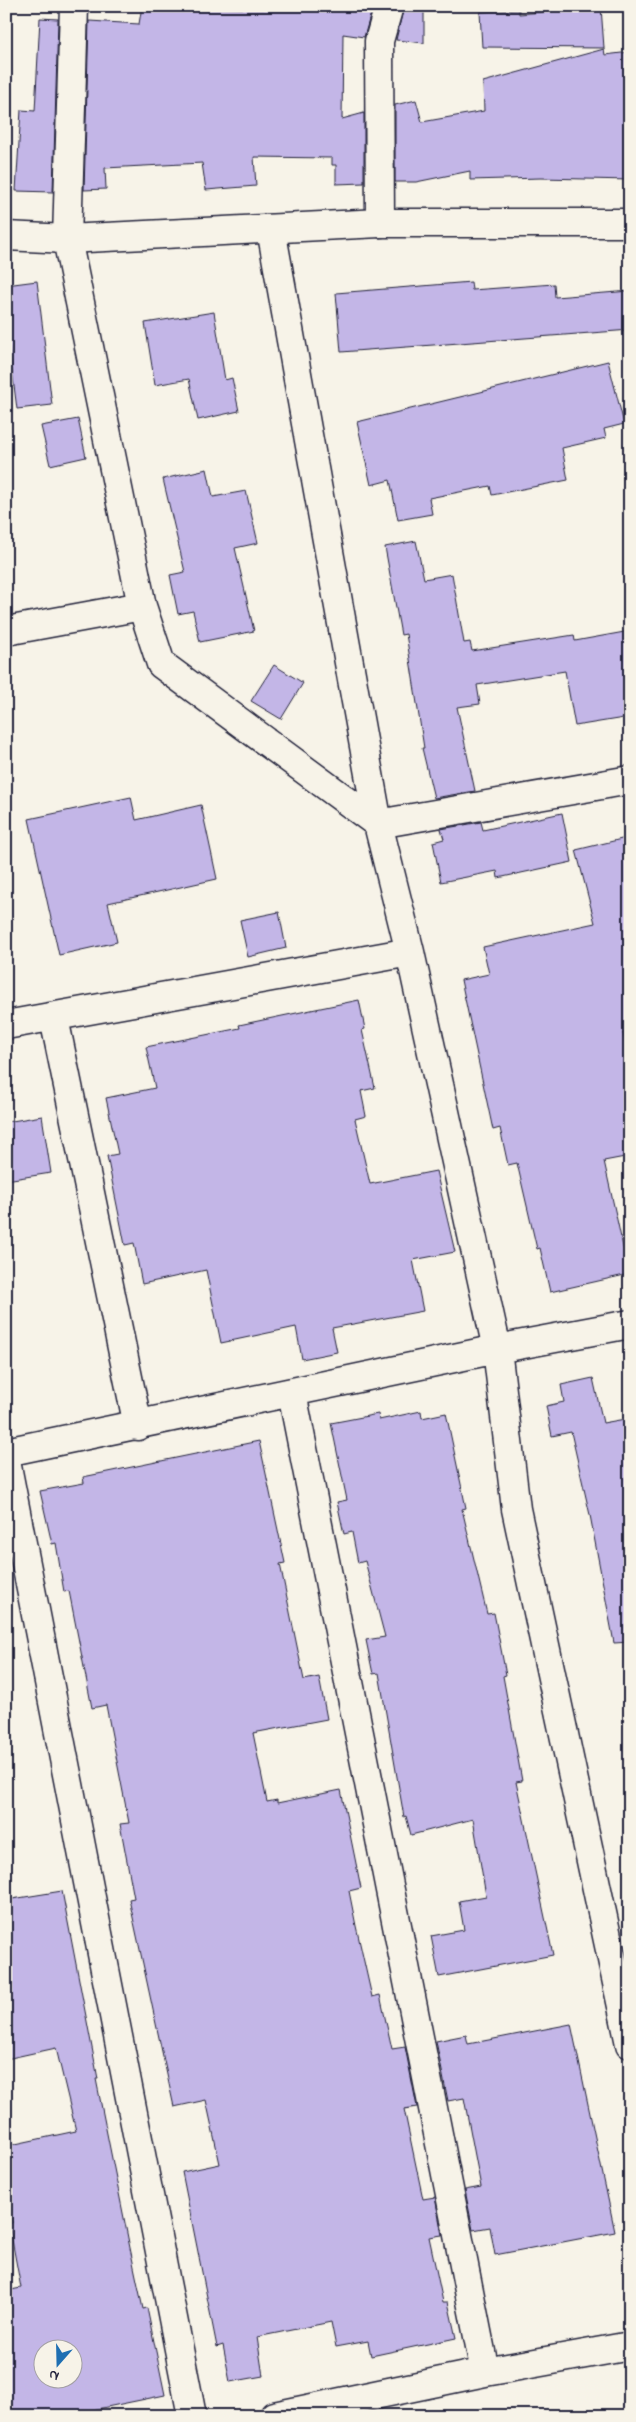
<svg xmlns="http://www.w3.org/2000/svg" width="636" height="2422" viewBox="0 0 636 2422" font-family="'Indie Flower',sans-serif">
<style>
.building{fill:#c3b6e7;stroke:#22223b;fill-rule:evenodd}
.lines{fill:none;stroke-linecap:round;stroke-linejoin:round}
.street-casing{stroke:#22223b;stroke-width:31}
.secondary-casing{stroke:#22223b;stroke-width:31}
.street{stroke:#f7f3e8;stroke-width:28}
.secondary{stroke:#f7f3e8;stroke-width:28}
</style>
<rect width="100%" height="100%" fill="#f7f3e8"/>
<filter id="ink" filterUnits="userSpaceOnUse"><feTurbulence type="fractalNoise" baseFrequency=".02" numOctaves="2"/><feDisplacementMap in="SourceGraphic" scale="10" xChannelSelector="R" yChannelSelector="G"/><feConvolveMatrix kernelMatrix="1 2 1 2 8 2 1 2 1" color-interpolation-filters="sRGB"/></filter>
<g filter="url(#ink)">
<path class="building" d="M142,6L264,9V6H373L364,37L343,34L342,119L364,113V183L336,184V165H332V158L254,157L256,186L206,190L202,163L105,168L106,189L84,190L89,21L139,24Z
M404,6H424V43L396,40Z
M601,7L604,48L482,47L480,12L519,10V14Z
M40,18L58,19L53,192L16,191L21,110L35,111Z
M604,49L605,55L630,52V180L541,178L470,180V171L416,182H395V105L416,100L422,122L484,111L483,82Z
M37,281L52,405L17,409L6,324V285Z
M471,282L472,290L554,284L555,297L630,291V330L341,352L336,293Z
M214,312L225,380L232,378L239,411L198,420L189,379L155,385L145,323Z
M608,361L624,424L604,429L606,438L562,448L568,480L492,495L490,486L429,498L432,514L398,520L390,480L371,485L357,422Z
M78,419L86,457L50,465L41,426Z
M207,469L213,497L246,491L258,543L235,548L254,631L200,642L193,611L178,614L170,575L185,572L163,479Z
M416,541L424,579L452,574L464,643L470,642L472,651L574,635L575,641L630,631V717L575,726L565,671L477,685L480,704L457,707L475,791L434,798L422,748H424L406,634L401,635L385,547Z
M274,665L303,683L281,719L251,701Z
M131,797L136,820L201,805L217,879L108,903L117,942L59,955L29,819Z
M562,813L572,862L498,878L497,871L441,882L433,842L444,839L441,829L481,822L483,830Z
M630,837V1032L623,1033L630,1066V1156L604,1161L629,1274L550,1292L540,1248L537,1249L517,1163L508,1165L500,1128L493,1130L461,980L489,974L483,947L595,923L576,850Z
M279,912L286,948L248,957L240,920Z
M359,1000L365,1029L362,1030L375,1088L361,1091L366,1116L355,1119L370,1184L436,1171L455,1252L413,1260L423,1311L332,1328L337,1352L302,1359L296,1327L221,1343L206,1270L142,1284L134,1243L125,1245L107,1156L118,1154L106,1098L155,1088L146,1047L240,1028L239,1025Z
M42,1116L51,1173L6,1180V1122Z
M593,1378L603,1423L625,1419L630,1439V1642L614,1643L590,1515L571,1432L552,1436L546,1406L564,1402L561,1385Z
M421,1411L422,1418L446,1413L466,1508L462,1509L487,1614L494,1613L506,1675L503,1676L522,1781L516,1782L553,1955L439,1977L431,1936L464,1930L459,1901L486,1896L473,1819L411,1835L406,1816L404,1817L379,1673L373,1674L366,1640L385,1637L365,1561L358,1563L352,1532L344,1534L337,1502L347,1500L331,1423L378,1414L379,1420Z
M259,1441L285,1563L280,1564L304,1680L319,1677L327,1719L253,1733L267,1802L277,1800V1803L341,1790L361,1888L349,1891L356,1926L372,1997L380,1995L392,2049L405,2047L417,2107L404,2109L423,2199L435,2197L442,2235L429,2237L443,2302H448L456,2338L371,2356L368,2341L336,2347L331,2322L257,2337L263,2376L230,2382L223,2345L217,2347L182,2172L220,2164L206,2100L174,2107L129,1899L134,1898L120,1824L129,1823L106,1705L92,1708L69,1591L64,1592L56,1543L52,1544L40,1491L84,1483L83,1477Z
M62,1891L98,2079H96L130,2248L143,2309L147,2308L165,2395L63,2416H6V2291L21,2288L9,2224L12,2223L6,2193V2146L76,2131L56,2048L6,2059V1900ZM42,2350H72V2380H42Z
M571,2024L615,2232L495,2255L490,2227L473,2230L465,2190L481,2187L464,2098L448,2101L436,2041L466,2035L468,2044Z"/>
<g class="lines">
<defs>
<path id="street" d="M74,6L67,239L142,606L161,664L378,824L630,780
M380,223L379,41L389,6
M271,229L378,824L410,952L497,1349L516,1509L630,2044
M6,631L142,606
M54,1018L138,1426
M6,1025L410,952
M292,1393L485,2372
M6,1452L497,1349L630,1324
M6,1461L192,2416
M274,2416L485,2372L630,2346"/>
<path id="secondary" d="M6,236L67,239L380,223H630"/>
</defs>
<use href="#street" class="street-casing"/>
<use href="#secondary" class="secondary-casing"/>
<use href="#street" class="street"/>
<use href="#secondary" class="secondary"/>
</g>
</g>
<rect width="636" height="2422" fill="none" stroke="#f7f3e8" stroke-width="25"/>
<rect x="12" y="12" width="611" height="2397" fill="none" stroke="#22223b" stroke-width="2" filter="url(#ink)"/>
<g transform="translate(58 2364) rotate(200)"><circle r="24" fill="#f7f3e8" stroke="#a29fa3"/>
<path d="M0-4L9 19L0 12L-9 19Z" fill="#1f6fb2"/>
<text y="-8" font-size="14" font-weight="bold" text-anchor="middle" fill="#22223b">N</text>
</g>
</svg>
